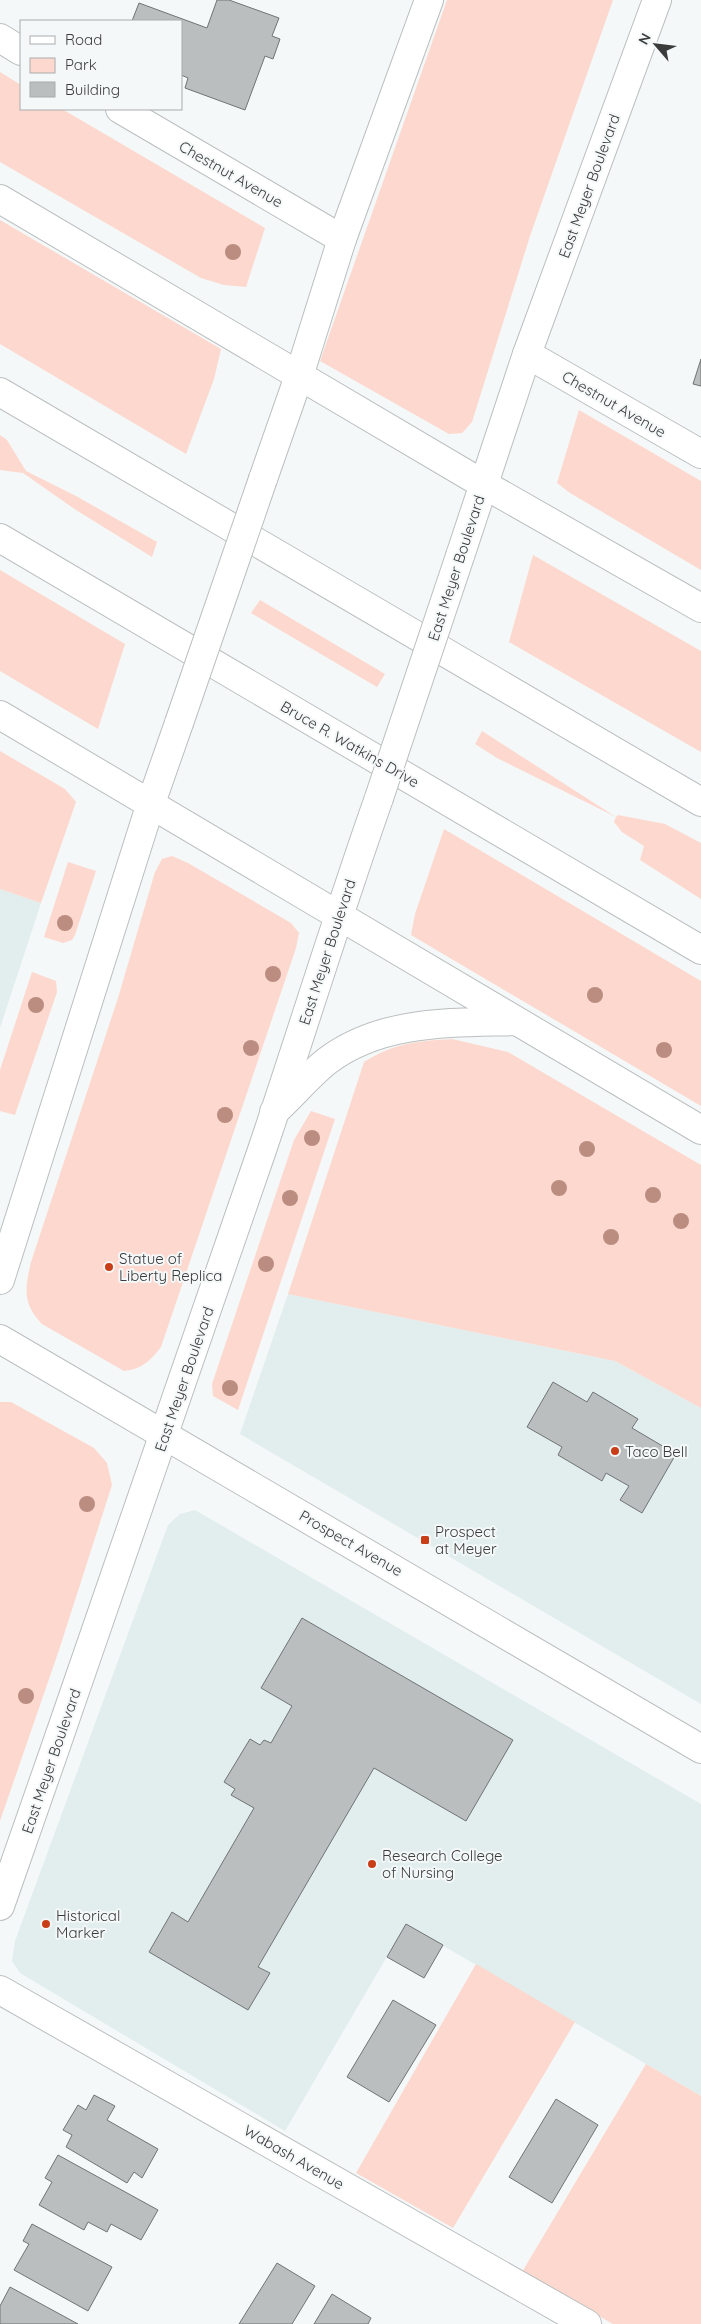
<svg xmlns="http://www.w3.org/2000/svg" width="701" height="2324" viewBox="0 0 701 2324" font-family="Quicksand,sans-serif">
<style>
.built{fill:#e1eeed}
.green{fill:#fdd8ce}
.building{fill:#babebe;stroke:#707474}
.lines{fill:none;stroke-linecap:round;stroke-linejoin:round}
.street-casing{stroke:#bbbfbf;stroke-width:30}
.secondary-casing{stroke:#bbbfbf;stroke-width:30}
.highway-casing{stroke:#bbbfbf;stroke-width:30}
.street{stroke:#fff;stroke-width:28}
.secondary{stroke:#fff;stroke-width:28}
.highway{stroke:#fff;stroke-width:28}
.secondary-bridge-casing{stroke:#bbbfbf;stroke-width:30;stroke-linecap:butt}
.secondary-bridge{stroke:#fff;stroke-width:28}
.tree{fill:#ba8d80}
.poi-dot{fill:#c73e17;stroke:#f4f8f8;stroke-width:2}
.labels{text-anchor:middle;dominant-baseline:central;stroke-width:4;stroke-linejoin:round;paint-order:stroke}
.street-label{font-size:15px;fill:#3a3b3b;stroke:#f4f8f8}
.poi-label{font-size:15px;fill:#3a3b3b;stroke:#f4f8f8;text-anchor:start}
</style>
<rect width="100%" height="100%" fill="#f4f8f8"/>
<path class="built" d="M0,889L41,903L0,1028Z
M288,1294L615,1361L701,1408V1704L240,1434Z
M195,1510L701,1804V2096L406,1924L285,2131L20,1973L12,1961L15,1941L168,1525L180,1514Z"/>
<path class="green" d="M447,0H613L530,236L472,422L462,433L449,434L320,361Z
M0,72L21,85V109H62L265,228L246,287L224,285L201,278L0,162Z
M0,220L221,349L214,379L186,454L0,344Z
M579,410L701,481V570L570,493L557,483Z
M0,435L7,440L26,471L76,496L157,542L152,557L76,510L23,473L0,470Z
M533,555L701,651V752L509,642Z
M0,570L125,644L98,729L0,671Z
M260,600L385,674L377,687L251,613Z
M482,731L616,817L618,815L665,824L701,843V899L640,860L644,846L622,832L614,822L616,817L497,758L475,744Z
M0,751L65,789L76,802L41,903L0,889Z
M444,829L701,981V1106L411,935L415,914Z
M172,856L188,863L291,923L299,933L296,948L161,1347C150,1361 142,1369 124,1371L42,1324C22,1303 25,1289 31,1262L118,998L155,872L162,859Z
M68,862L96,871L75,935L72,940L63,943L44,937Z
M32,972L56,981L57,992L15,1115L0,1111V1070Z
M452,1039L508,1052L701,1165V1408L615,1361L288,1294L364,1062C394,1043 417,1041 452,1039Z
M311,1111L335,1119L238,1410L213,1396L212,1384L294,1140Z
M0,1402H11L94,1448L107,1463L112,1485L59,1650L0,1821Z
M476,1964L575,2022L453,2228L356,2173Z
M646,2064L701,2096V2324H613L522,2272Z"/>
<path class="building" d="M217,0H229L279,18L272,36L280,39L273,59L265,56L245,110L185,88L188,78L181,75V21H132L139,3L207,28Z
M701,359V386L693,384Z
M553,1382L587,1402L593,1392L638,1419L632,1428L676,1454L642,1513L620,1500L629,1486L606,1473L602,1481L558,1455L562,1447L527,1427Z
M302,1618L513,1740L466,1821L374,1768L258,1967L270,1973L248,2010L149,1952L172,1912L188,1922L254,1808L231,1795L235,1789L224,1782L250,1739L260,1745L264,1740L271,1743L292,1706L261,1688Z
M406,1924L443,1945L424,1978L387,1957Z
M393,2000L436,2025L389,2102L347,2077Z
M94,2095L115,2106L107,2120L158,2149L142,2178L134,2172L127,2183L66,2147L72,2135L63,2130L78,2105L86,2110Z
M556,2099L598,2125L552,2203L509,2177Z
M58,2155L158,2210L141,2240L111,2224L107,2232L88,2222L84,2230L39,2205L52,2182L45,2178Z
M32,2224L112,2267L88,2311L14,2270L29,2244L23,2241Z
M277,2263L315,2286L292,2324H239Z
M10,2287L78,2324H0V2306Z
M332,2294L371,2318L368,2324H314Z"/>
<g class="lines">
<defs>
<path id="street" d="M0,38L21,51
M120,109L342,239
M527,354L701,454
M0,1990L587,2324"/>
<path id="secondary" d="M263,479L299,376L342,239L429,0
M460,556L527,354L657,0
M0,1280L151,803L179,723
M0,1339L701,1749
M0,1906C88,1654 177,1402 262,1150C302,1032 338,914 379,798"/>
<path id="highway" d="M0,199L483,484L701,608
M0,392L701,802
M0,538L701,950
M0,715L701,1130
M274,1112C292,1096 308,1076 327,1061C381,1020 450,1023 515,1021"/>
</defs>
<use href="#street" class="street-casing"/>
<use href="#secondary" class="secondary-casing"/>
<use href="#highway" class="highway-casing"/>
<use href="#street" class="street"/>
<use href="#secondary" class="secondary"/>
<use href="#highway" class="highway"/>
<defs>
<path id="secondary-bridge" d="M179,723L263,479
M379,798L460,556"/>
</defs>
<use href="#secondary-bridge" class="secondary-bridge-casing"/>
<use href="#secondary-bridge" class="secondary-bridge"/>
</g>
<g class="tree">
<circle cx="233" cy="252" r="8"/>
<circle cx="65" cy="923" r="8"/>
<circle cx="273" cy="974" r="8"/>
<circle cx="595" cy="995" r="8"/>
<circle cx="36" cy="1005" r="8"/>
<circle cx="251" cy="1048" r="8"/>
<circle cx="664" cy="1050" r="8"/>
<circle cx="225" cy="1115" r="8"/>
<circle cx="312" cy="1138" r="8"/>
<circle cx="587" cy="1149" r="8"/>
<circle cx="559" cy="1188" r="8"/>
<circle cx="653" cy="1195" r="8"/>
<circle cx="290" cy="1198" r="8"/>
<circle cx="681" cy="1221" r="8"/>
<circle cx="611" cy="1237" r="8"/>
<circle cx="266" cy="1264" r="8"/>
<circle cx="230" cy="1388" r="8"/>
<circle cx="87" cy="1504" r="8"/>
<circle cx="26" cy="1696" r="8"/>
</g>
<g class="poi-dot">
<circle cx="109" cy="1267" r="5"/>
<circle cx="615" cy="1451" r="5"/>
<rect x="420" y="1535" width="10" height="10" rx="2.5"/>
<circle cx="372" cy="1864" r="5"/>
<circle cx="46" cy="1924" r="5"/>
</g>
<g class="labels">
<g class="street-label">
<text transform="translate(231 174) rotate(30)">Chestnut Avenue</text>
<text transform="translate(589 186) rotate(-70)">East Meyer Boulevard</text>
<text transform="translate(614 404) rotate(30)">Chestnut Avenue</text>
<text transform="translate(456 568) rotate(-72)">East Meyer Boulevard</text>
<text transform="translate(350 744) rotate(30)">Bruce R. Watkins Drive</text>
<text transform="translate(327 952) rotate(-72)">East Meyer Boulevard</text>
<text transform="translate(184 1379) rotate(-71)">East Meyer Boulevard</text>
<text transform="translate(351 1543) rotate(30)">Prospect Avenue</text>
<text transform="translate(51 1761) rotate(-71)">East Meyer Boulevard</text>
<text transform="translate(294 2157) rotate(30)">Wabash Avenue</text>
</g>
<g class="poi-label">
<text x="119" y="1258">Statue of<tspan x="119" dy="17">Liberty Replica</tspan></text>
<text x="625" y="1451">Taco Bell</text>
<text x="435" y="1531">Prospect<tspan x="435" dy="17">at Meyer</tspan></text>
<text x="382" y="1855">Research College<tspan x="382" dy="17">of Nursing</tspan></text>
<text x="56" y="1915">Historical<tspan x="56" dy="17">Marker</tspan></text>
</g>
</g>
<rect x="20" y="20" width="162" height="90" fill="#f4f8f8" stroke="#aaacac"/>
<rect x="30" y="36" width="25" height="8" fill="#ffffff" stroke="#aaacac"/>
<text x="65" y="45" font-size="15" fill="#3a3b3b">Road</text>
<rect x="30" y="58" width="25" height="15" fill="#fdd8ce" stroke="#aaacac"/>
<text x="65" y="70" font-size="15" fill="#3a3b3b">Park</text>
<rect x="30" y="82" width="25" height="15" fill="#babebe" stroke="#aaacac"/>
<text x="65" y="95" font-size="15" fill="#3a3b3b">Building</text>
<g transform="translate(656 45) rotate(298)" stroke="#f4f8f8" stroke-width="4" paint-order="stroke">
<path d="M0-4L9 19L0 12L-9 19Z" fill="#3a3b3b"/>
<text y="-8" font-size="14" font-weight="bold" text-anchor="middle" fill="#3a3b3b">N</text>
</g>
</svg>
